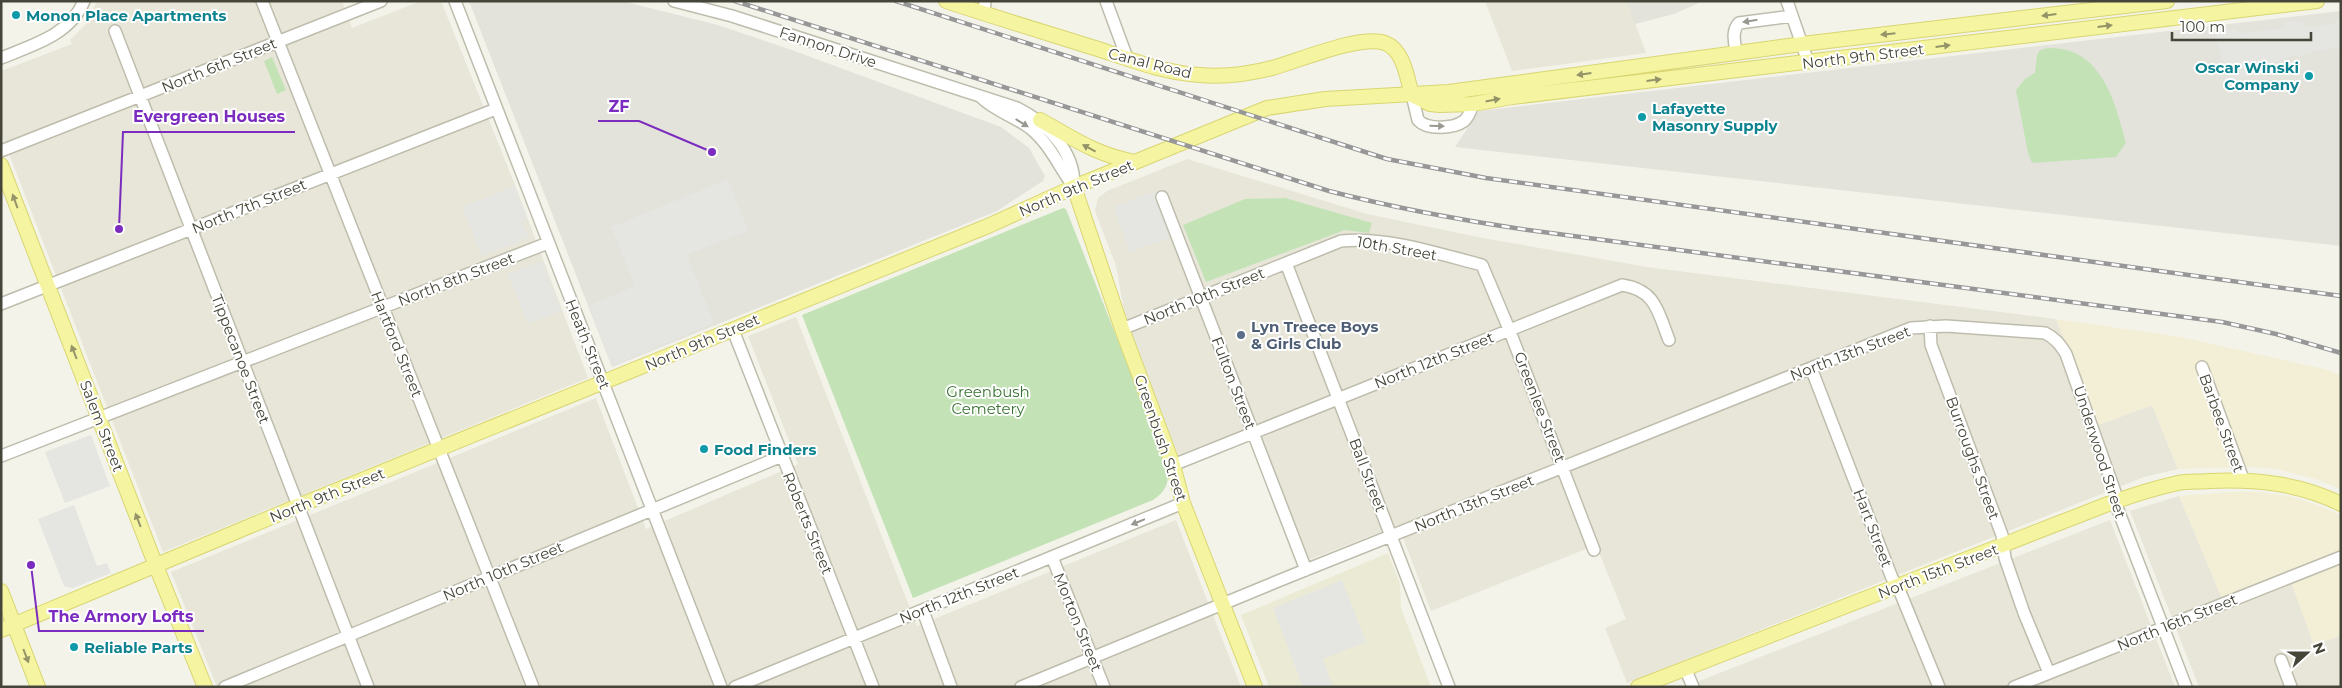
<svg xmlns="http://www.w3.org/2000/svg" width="2342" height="688" viewBox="0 0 2342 688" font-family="Montserrat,sans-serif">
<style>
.residential{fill:#e7e6d8}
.commercial{fill:#f3efd7}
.industrial{fill:#e3e2db}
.education{fill:#ebebd5}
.green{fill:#c3e3b7}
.parking{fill:#e5e5e1}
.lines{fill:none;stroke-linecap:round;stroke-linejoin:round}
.minor-casing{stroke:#bebdad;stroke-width:14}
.major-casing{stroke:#d9d672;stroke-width:16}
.minor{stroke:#fff;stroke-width:11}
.major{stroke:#f5f4a1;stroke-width:14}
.rail-casing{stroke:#979797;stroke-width:4.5}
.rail{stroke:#fff;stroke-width:2.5;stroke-dasharray:8;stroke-linecap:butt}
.oneway{fill:#959468}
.oneway2{fill:#999992}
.culture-dot{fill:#0f9aa8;stroke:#fff;stroke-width:2}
.service-dot{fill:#5c6f8a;stroke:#fff;stroke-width:2}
.labels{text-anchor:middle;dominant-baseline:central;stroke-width:4;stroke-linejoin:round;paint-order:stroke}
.culture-label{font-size:15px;font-weight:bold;fill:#0d838f;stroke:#fff;text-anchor:start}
.street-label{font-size:15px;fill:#464539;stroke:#fff}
.service-label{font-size:15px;font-weight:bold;fill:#4e5e75;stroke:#fff;text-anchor:start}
.park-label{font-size:15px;fill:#387331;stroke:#fff}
.leader{fill:none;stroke:#7b2cbf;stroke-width:2}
.callout-dot{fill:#7b2cbf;stroke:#fff;stroke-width:2}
.callout-label{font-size:16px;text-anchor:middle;font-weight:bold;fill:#7b2cbf;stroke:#fff;stroke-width:4;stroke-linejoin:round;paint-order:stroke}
</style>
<rect width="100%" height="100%" fill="#f3f3ea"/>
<path class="residential" d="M97,1H342L352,28L421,1H441L515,185L588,378L163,552L1,133V71L72,44L70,40L87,23Z
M1485,1H1627L1646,53L1512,71Z
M1187,159L1367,214L1483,238L1647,267L2056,319L2098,425L2152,405L2178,469L2144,477L1627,683L1605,628L1626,619L1596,545L1431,611L1398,525L1306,561L1255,425L1178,455L1133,340L1123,305L1116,266L1095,211L1098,198L1107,191Z
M796,317L917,626L1176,520L1241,687H217L171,572L596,398L646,529L798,464L748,336Z
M2179,496L2226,608L2291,581L2314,645L2341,635V687H2199L2130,511Z
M2110,520L2175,687H1684Z"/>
<path class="commercial" d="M2056,319L2181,337L2328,370L2341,375V489L2318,480L2276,469L2245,467L2178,469L2152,405L2098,425Z
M2228,492H2259L2288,496L2309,502L2341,515V635L2314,645L2291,582L2226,608L2179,496Z"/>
<path class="industrial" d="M469,1H622L718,25L786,48L1001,127L1029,148L1045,176L1043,181L997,211L612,367Z
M1627,1H1703L1674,14L1635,24Z
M2341,11V246L1455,147L1479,111Z"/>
<path class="education" d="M1388,553L1400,584L1401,608L1431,687H1269L1241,615Z"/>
<path class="green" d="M2048,48C2101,47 2115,100 2126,143L2116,157L2032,163L2028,153L2016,90L2025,79L2035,73L2037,55L2040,50Z
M272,57L286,90L277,94L264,61Z
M1285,198L1372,223L1369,233L1345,230L1206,282L1183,225L1245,199Z
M1063,208L1066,209L1167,465C1170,481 1167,491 1153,500L913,598L802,315Z"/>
<path class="parking" d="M2341,19V57L2337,47L2323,51L2322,49L2298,57L2294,55L2274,63L2273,67L2236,81L2229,79L2217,43L2216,31L2235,29L2241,33L2284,28L2285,22L2302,20L2306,27L2332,24Z
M728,179L748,231L687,255L714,323L612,366L589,305L635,286L611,227Z
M515,186L528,220L522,222L530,237L482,256L462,207Z
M1165,188L1170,204L1174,236L1130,252L1113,207Z
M542,261L561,311L528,324L508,274Z
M91,435L110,486L65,503L45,452Z
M74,505L97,566L107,563L111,573L73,588L64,586L38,519Z
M1342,580L1366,642L1323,659L1333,687H1303L1273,608Z"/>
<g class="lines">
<defs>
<path id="minor" d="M262,1L533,687
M455,1L721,687
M674,1L732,16L1017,108C1047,123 1075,151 1074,187
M1106,1L1127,58
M1787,1L1808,62
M984,14L985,1
M115,31L368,687
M1736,53C1735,43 1731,31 1739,23L1792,16
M1,58C33,45 70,35 84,1
M1412,95L1418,120C1427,130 1453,129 1464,121C1469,117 1471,110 1473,104
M981,97C995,111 1014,116 1030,128C1050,144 1059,167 1074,187
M1,151L381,1
M1162,197L1306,570
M1286,263L1449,687
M1,304L496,109
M1930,326L1931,345L2002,535L2005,558L2024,613L2049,673
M1122,329L1341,241C1385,236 1439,254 1482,265L1509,329L1594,550
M733,330L873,687
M2202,367L2243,479
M1811,368L1892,578L1898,587L1939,687
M1,456L548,243
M1173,465L1622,285C1656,290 1658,312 1669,340
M1052,557L1104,687
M923,611L951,687
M2281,660L2291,687
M1685,668L1693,687
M225,687L782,456
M735,687L1183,503
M1021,687L1288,577L1911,328L1946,326L2045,333C2055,338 2060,344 2066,354L2115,492V502L2186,687
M2014,687L2341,557"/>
<path id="major" d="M946,1C997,18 1047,33 1098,49C1131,60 1165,73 1200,75C1224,77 1249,74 1272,68C1298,61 1361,34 1385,43C1404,50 1407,78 1412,95
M1412,95L1430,104L1440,105L1473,104L1512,97L2317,1
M1040,120C1075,139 1094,154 1135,162
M1,165L156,566L205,687
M1074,187L1122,329L1173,465L1183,503L1255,687
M1,591L38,687
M1,630L298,506L988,226L1074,187L1267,108L1325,99L1449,92L1802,44L2167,1
M1638,687L2108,504C2130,496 2155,488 2178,483C2188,481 2199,482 2209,481C2255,479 2299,483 2341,504"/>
</defs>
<use href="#minor" class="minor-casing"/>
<use href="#major" class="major-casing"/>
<use href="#minor" class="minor"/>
<use href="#major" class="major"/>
<defs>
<path id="rail" d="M735,1L1329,191C1395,208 1460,220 1528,230L2222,322L2276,334L2341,353
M896,1L1387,159L1486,178L2341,296"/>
</defs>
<use href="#rail" class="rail-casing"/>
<use href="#rail" class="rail"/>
</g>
<defs><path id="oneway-solid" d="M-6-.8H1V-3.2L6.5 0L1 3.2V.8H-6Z" transform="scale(1.25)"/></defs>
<g class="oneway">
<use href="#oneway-solid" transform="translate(2049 15) rotate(173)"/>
<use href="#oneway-solid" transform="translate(2105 26) rotate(-7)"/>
<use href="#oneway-solid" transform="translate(1888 34) rotate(174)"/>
<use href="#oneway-solid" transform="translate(1943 46) rotate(-7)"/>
<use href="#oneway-solid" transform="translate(1584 74) rotate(172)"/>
<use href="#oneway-solid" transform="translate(1654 80) rotate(-7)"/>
<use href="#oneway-solid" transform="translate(1493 100) rotate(-11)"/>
<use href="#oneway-solid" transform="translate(1089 148) rotate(-152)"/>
<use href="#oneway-solid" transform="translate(15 201) rotate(-110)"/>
<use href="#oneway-solid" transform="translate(74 352) rotate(-111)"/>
<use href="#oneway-solid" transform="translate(138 520) rotate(-111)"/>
<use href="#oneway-solid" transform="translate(26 656) rotate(69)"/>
</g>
<g class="oneway2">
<use href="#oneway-solid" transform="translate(1750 21) rotate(171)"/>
<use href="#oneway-solid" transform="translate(1022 123) rotate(32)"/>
<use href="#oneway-solid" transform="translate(1437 126) rotate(2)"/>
<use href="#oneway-solid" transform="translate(1138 522) rotate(158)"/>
</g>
<g class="culture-dot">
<circle cx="16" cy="15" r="5"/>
<circle cx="2309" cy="76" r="5"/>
<circle cx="1642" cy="117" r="5"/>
<circle cx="704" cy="449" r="5"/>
<circle cx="74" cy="647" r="5"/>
</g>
<circle class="service-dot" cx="1241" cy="335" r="5"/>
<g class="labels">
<g class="culture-label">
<text x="26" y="15">Monon Place Apartments</text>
<text x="2299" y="67" text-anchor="end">Oscar Winski<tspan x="2299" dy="17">Company</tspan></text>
<text x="1652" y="108">Lafayette<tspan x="1652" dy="17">Masonry Supply</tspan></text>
<text x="714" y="449">Food Finders</text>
<text x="84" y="647">Reliable Parts</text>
</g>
<g class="street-label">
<text transform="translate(828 47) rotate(18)">Fannon Drive</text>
<text transform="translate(1863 56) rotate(-7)">North 9th Street</text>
<text transform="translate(1150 63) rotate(14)">Canal Road</text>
<text transform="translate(219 65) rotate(-22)">North 6th Street</text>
<text transform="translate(1076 188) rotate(-23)">North 9th Street</text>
<text transform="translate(249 206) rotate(-22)">North 7th Street</text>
<text transform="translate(1397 248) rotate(10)">10th Street</text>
<text transform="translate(456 279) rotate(-21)">North 8th Street</text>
<text transform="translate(1204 296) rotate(-22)">North 10th Street</text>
<text transform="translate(702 342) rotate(-23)">North 9th Street</text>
<text transform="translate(397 344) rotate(68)">Hartford Street</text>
<text transform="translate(588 344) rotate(68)">Heath Street</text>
<text transform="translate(1850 353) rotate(-21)">North 13th Street</text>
<text transform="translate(241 359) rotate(69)">Tippecanoe Street</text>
<text transform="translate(1434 360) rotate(-22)">North 12th Street</text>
<text transform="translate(1234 383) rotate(69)">Fulton Street</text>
<text transform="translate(1540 407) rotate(69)">Greenlee Street</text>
<text transform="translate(2222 423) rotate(70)">Barbee Street</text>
<text transform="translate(102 426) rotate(69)">Salem Street</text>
<text transform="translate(1161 438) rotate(71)">Greenbush Street</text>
<text transform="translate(2100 452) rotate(72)">Underwood Street</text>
<text transform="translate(1973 458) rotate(70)">Burroughs Street</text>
<text transform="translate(1368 475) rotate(69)">Ball Street</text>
<text transform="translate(327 495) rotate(-22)">North 9th Street</text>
<text transform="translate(1474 503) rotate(-22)">North 13th Street</text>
<text transform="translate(808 523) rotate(68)">Roberts Street</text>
<text transform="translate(1873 528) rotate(69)">Hart Street</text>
<text transform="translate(503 571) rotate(-23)">North 10th Street</text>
<text transform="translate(1938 571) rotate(-21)">North 15th Street</text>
<text transform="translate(959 595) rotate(-22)">North 12th Street</text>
<text transform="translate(1078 622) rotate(68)">Morton Street</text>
<text transform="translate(2177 622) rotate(-22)">North 16th Street</text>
</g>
<g class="service-label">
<text x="1251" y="326">Lyn Treece Boys<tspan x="1251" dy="17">&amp; Girls Club</tspan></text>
</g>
<g class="park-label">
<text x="988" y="391">Greenbush<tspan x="988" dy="17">Cemetery</tspan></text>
</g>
</g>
<path class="leader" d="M712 152L639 121H598M119 229L123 132H295M31 565L39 631H204"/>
<g class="callout-dot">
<circle cx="712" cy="152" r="5"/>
<circle cx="119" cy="229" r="5"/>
<circle cx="31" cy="565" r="5"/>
</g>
<g class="callout-label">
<text x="619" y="112">ZF</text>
<text x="209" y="122">Evergreen Houses</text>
<text x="121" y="622">The Armory Lofts</text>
</g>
<rect width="2342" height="688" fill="none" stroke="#464539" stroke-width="5"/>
<g transform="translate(2307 653) rotate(69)" stroke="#ffffff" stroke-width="4" paint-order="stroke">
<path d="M0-4L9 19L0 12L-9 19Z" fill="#464539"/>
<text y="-8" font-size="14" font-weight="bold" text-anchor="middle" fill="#464539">N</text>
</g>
<path d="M2172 32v8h139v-8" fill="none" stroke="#464539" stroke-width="2.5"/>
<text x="2180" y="32" font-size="15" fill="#464539" stroke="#ffffff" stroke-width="4" paint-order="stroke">100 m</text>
</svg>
